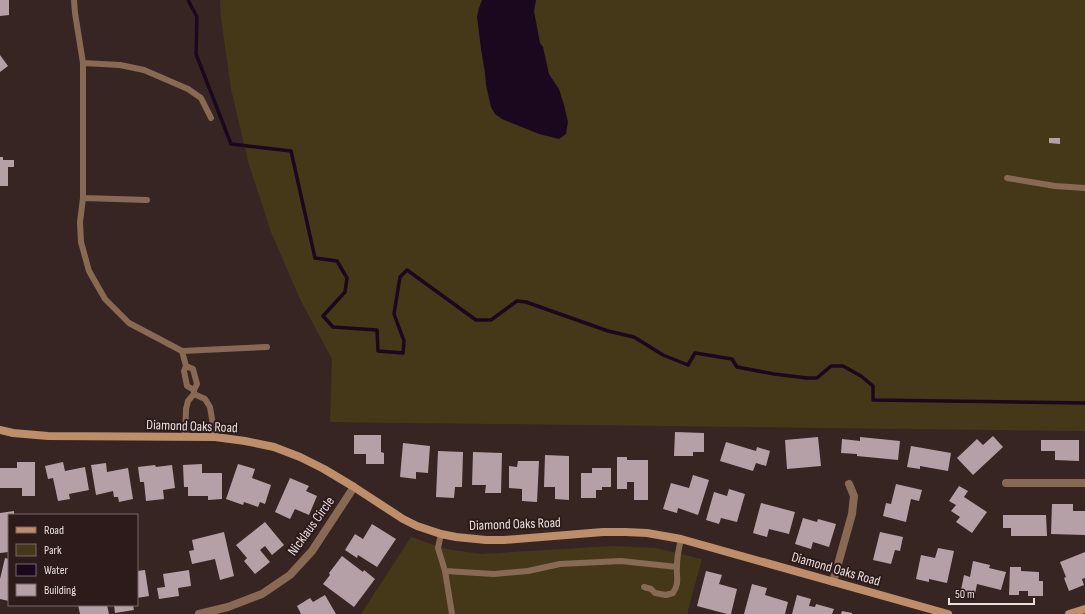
<svg xmlns="http://www.w3.org/2000/svg" width="1085" height="614" viewBox="0 0 1085 614" font-family="'Sofia Sans Condensed',sans-serif">
<style>
.green{fill:#443819}
.water{fill:#1b081f}
.lines{fill:none;stroke-linecap:round;stroke-linejoin:round}
.stream{stroke:#1b081f;stroke-width:3.5}
.building{fill:#b6a0a8}
.lane{stroke:#886a54;stroke-width:6}
.street{stroke:#886a54;stroke-width:8}
.secondary{stroke:#be8d6a;stroke-width:8}
.labels{text-anchor:middle;dominant-baseline:central;stroke-width:4;stroke-linejoin:round;paint-order:stroke}
.street-label{font-size:14px;fill:#eadedc;stroke:#2c1b1a}
</style>
<rect width="100%" height="100%" fill="#372523"/>
<path class="green" d="M220,0H1085V431L330,422L332,359L300,299L271,232L248,161L231,89L221,17Z
M411,537L446,549L481,554L613,546L656,548L702,559L687,614H361Z"/>
<path class="water" d="M482,0H536L534,11L540,43L543,47L549,74L559,89L564,105L568,122L566,134L559,139L539,134L502,119L495,114L491,107L486,85L485,73L481,49L477,17L479,8Z"/>
<g class="lines">
<path class="stream" d="M188,0L197,17L196,54L231,144L291,151L315,258L337,261L347,278L345,292L323,316L333,327L377,330L378,351L403,353L404,341L394,314L400,277L407,270L476,320H491L517,301L526,302L608,331L634,337L663,355L688,365L695,353L732,359L737,367L774,374L807,378H817L831,366H843L861,376L873,386V400L1085,403"/>
</g>
<path class="building" d="M0,0H9V15L0,16Z
M0,55L8,66L0,72Z
M1049,138H1060V144L1049,143Z
M0,157H3V160H14V167H8V186H0Z
M675,432L704,433V452H693V456H674Z
M354,435H381V452L384,453V464H366V454H354Z
M993,436L1003,447L973,475L957,458L977,439L983,445Z
M818,437L821,466L787,469L785,440Z
M860,437L900,441L898,460L857,456V454L841,453L842,439L860,441Z
M1041,440H1079V461L1055,460V451H1041Z
M726,442L756,451L757,447L770,451L766,466L756,463L753,471L720,461Z
M403,443L430,446L428,473L416,472V479L400,477Z
M911,446L951,453L948,471L920,466V469L907,467Z
M438,451L463,452L462,487H455L454,498L436,497Z
M473,452L502,453L501,493H485L486,485H472Z
M545,455L569,456V500L555,499V487H544Z
M617,457H627V460H648V500H634V482H627V489H617Z
M518,461H539L537,502L522,501V489L509,488V466L517,467Z
M17,462H35V496H22V488H0V468H17Z
M63,462L65,471L85,467L89,490L69,494L70,499L58,501L53,478L48,479L45,466Z
M106,463L107,472L128,468L133,499L119,502L118,497H114L113,491L96,495L91,465Z
M202,464V473H222V499L208,500V496H188V487H184L183,465Z
M238,464L255,469L252,478L271,485L265,504L260,502L258,507L244,502L243,505L226,499Z
M155,465L156,467L172,465L175,488L163,490L164,499L146,501L144,482H140L138,467Z
M592,468H611V487H602V490H596V498H581V473H592Z
M693,475L709,480L698,515L678,508L677,513L663,509L671,483L689,488Z
M290,478L309,486L306,491L317,496L309,515L295,509L290,519L275,512Z
M896,484L922,490L919,501L911,499L906,522L883,516L886,503L891,504Z
M959,486L968,491L964,497L987,512L972,533L956,522L960,517L951,511L956,505L949,501Z
M729,489L745,494L737,522L721,518L719,524L706,520L714,492L727,496Z
M761,503L795,512L789,534L769,529L767,537L753,533Z
M1052,504H1073V511H1085V535L1051,534Z
M14,511V515H9V552L0,553V513Z
M1003,515H1046L1047,536H1011V528H1003Z
M803,518L817,522L818,519L836,524L829,547L813,542L811,549L795,544Z
M265,522L284,545L272,555L265,546L260,550L270,562L255,574L244,561L247,558L236,545Z
M372,524L396,539L377,567L358,555L357,558L345,550L355,534L363,539Z
M224,532L234,576L220,580L215,559L192,564L189,551L194,550L192,540Z
M880,532L903,537L900,551L895,550L891,564L873,560Z
M938,548L954,551L947,583L929,579V582L916,579L921,555L935,558Z
M1085,552V578L1082,579L1084,585L1069,591L1064,578L1066,577L1060,562Z
M342,556L363,572L364,570L375,579L354,607L323,584L330,575L329,573Z
M5,558L9,559V601L0,599V579Z
M973,561L990,565L989,568L1006,572L1001,590L977,584L975,594L961,590L964,575L970,577Z
M1010,567H1021V571L1039,572V581H1043V596H1028V591H1019V595H1009Z
M145,570L149,596L137,598V571Z
M189,570L191,586L178,588L179,596L159,599L157,588L165,587L163,574Z
M706,571L722,575L719,584L737,589L731,614H727L697,606Z
M752,584L767,588L765,595L788,602L785,614H744Z
M325,595L336,614H301L297,606L310,598L313,602Z
M797,595L811,599L809,606L815,607L816,604L834,609L832,614H792Z
M78,605H107L109,614H80Z
M114,605H133L134,610L115,613Z
M842,611L852,613V614H841Z"/>
<g class="lines">
<path class="lane" d="M74,0L75,13L83,63V198L80,222L81,242L89,271L105,299L129,323L182,351L267,347
M83,63L120,65L144,70L188,89L201,98L211,118
M1007,178L1055,186L1085,188
M83,198L147,200
M182,351L186,366L184,371L187,386L194,390
M186,366L193,369L197,384L194,390V393
M185,437L186,409L188,401L194,394L205,399L210,407L215,437
M441,534L438,548L445,571L452,614
M445,571L494,574L528,571L560,564L621,561L677,567
M644,587L651,589L655,593L666,595L673,593C680,582 676,577 677,565C677,556 679,548 681,539"/>
<path class="street" d="M1006,483H1085
M833,582L852,514L854,496L849,484
M199,614L228,607L262,594L290,575L312,551L354,487"/>
<path class="secondary" d="M0,430L13,433L48,436L215,437L245,441L274,447L300,457L324,469L354,487L403,519L417,526L441,534L456,537L486,540H504L603,532H626L647,533L681,539L948,614
M1069,614L1085,609"/>
</g>
<g class="labels">
<g class="street-label">
<text transform="translate(192 426) rotate(2)">Diamond Oaks Road</text>
<text transform="translate(515 524) rotate(-2)">Diamond Oaks Road</text>
<text transform="translate(311 526) rotate(-54)">Nicklaus Circle</text>
<text transform="translate(836 569) rotate(16)">Diamond Oaks Road</text>
</g>
</g>
<rect x="8" y="514" width="130" height="92" fill="#2c1b1a" stroke="#786968"/>
<rect x="16" y="527" width="20" height="6" fill="#be8d6a" stroke="#786968"/>
<text x="44" y="534" font-size="12" fill="#eadedc">Road</text>
<rect x="16" y="544" width="20" height="12" fill="#443819" stroke="#786968"/>
<text x="44" y="554" font-size="12" fill="#eadedc">Park</text>
<rect x="16" y="564" width="20" height="12" fill="#1b081f" stroke="#786968"/>
<text x="44" y="574" font-size="12" fill="#eadedc">Water</text>
<rect x="16" y="584" width="20" height="12" fill="#b6a0a8" stroke="#786968"/>
<text x="44" y="594" font-size="12" fill="#eadedc">Building</text>
<path d="M949 598v6h85v-6" fill="none" stroke="#eadedc" stroke-width="2"/>
<text x="955" y="598" font-size="12" fill="#eadedc" stroke="#2c1b1a" stroke-width="3" paint-order="stroke">50 m</text>
</svg>
